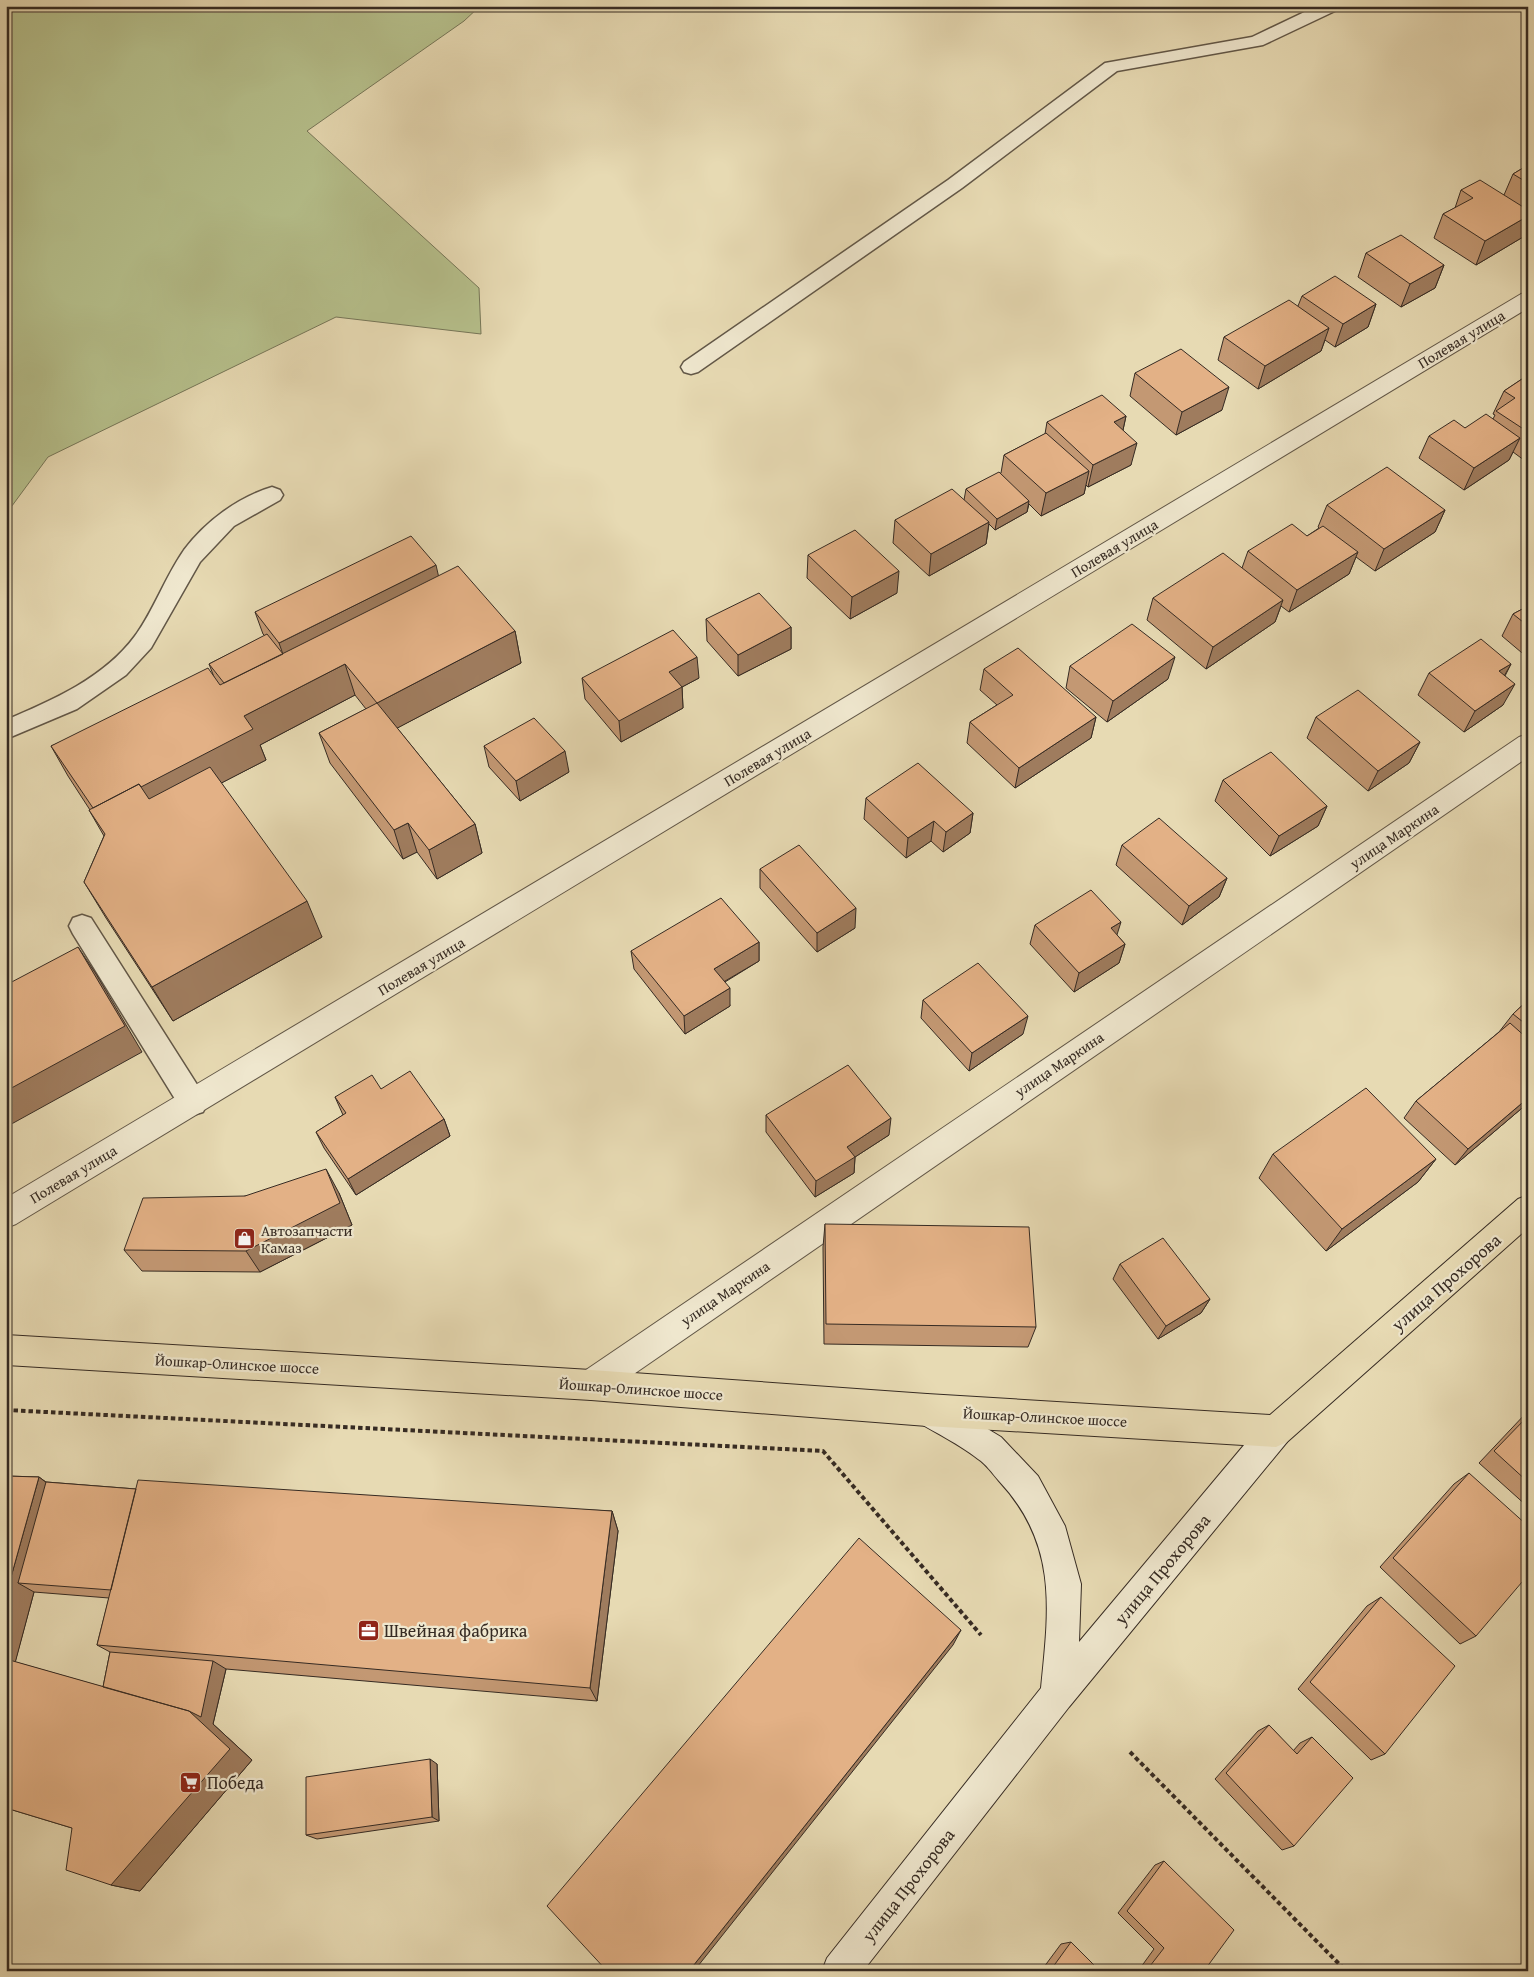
<svg xmlns="http://www.w3.org/2000/svg" width="1534" height="1977" viewBox="0 0 1534 1977" font-family="'Gentium Book Plus',serif">
<style>
.green{fill:#b6c08c;stroke:#767658}
.lines{fill:none;stroke-linecap:round;stroke-linejoin:round}
.lane-casing{stroke:#625747;stroke-width:3}
.street-casing{stroke:#625747;stroke-width:2}
.secondary-casing{stroke:#362b23;stroke-width:2}
.primary-casing{stroke:#362b23;stroke-width:2}
.path{stroke:#362b23;stroke-width:4;stroke-dasharray:4.5 3;stroke-linecap:butt}
.lane{fill:#efe7ce;fill-rule:evenodd}
.street{fill:#efe7ce;fill-rule:evenodd}
.secondary{fill:#efe7ce;fill-rule:evenodd}
.primary{fill:#e7dab3;fill-rule:evenodd}
.wall{fill:#c39873;stroke:#362b23;fill-rule:evenodd}
.shaded-wall{fill:#9f7c5e;stroke:#362b23}
.building{fill:#e3b186;stroke:#362b23}
.labels{text-anchor:middle;dominant-baseline:central;stroke-width:4.5;stroke-linejoin:round;paint-order:stroke}
.street-label{font-size:15px;fill:#362b23;stroke:#efe7ce}
.poi-label{font-size:15px;fill:#362b23;stroke:#efe7ce;text-anchor:start}
.near-street-label{font-size:18px;fill:#362b23;stroke:#efe7ce}
.near-poi-label{font-size:18px;fill:#362b23;stroke:#efe7ce;text-anchor:start}
</style>
<rect width="100%" height="100%" fill="#e7dab3"/>
<filter id="stains"><feTurbulence type="fractalNoise" baseFrequency=".004" numOctaves="4"/><feColorMatrix values="0 0 0 0 .2 0 0 0 0 .09 0 0 0 0 .02 0 0 0 .5 -.17"/></filter>
<radialGradient id="worn" r=".72"><stop offset=".6" stop-color="#630" stop-opacity="0"/><stop offset="1" stop-color="#630" stop-opacity=".3"/></radialGradient>
<path class="green" d="M6,6H480L464,21L307,131L479,288L481,334L336,317L48,457L6,514Z"/>
<g class="lines">
<defs>
<path id="lane" d="M1317,6H1339L1337,10L1263,45L1117,71L962,188L698,372L691,374L684,372L681,367L684,362L948,180L1105,63L1252,37Z
M272,487L280,490L283,495L280,500L234,526L200,562L151,648L126,675L77,709L6,739V720C53,700 104,678 135,636C154,610 165,577 184,550C205,522 238,497 272,487Z
M82,915L91,918L203,1094L207,1103L203,1112L193,1115L183,1112L73,934L69,926L73,918Z"/>
<path id="street" d="M1528,292V308L16,1224L6,1228V1198L1521,294Z
M1528,734V757L602,1396L591,1400L580,1396L575,1385L580,1374L1519,737Z"/>
<path id="secondary" d="M927,1394L938,1399L1001,1437L1038,1476L1065,1526L1081,1584L1079,1642L1265,1420L1276,1415L1287,1420L1292,1431L1287,1442L1069,1707L863,1971H822L827,1958L1041,1688C1049,1609 1058,1544 999,1481C992,1473 986,1464 978,1459C959,1444 936,1433 916,1421L911,1410L916,1399Z"/>
<path id="primary" d="M1528,1195V1228L1287,1442L1276,1447L927,1426L591,1400L6,1365V1335L591,1370L927,1394L1270,1415L1518,1199Z"/>
</defs>
<use href="#lane" class="lane-casing"/>
<use href="#street" class="street-casing"/>
<use href="#secondary" class="secondary-casing"/>
<use href="#primary" class="primary-casing"/>
<path class="path" d="M6,1410L823,1451L981,1635
M1130,1752L1346,1971"/>
<use href="#lane" class="lane"/>
<use href="#street" class="street"/>
<use href="#secondary" class="secondary"/>
<use href="#primary" class="primary"/>
</g>
<path class="wall" d="M1528,165V226L1523,237L1476,265L1434,238L1443,214L1455,208L1461,190L1504,195L1513,174Z
M1366,253L1444,265L1435,288L1401,307L1358,277Z
M1302,296L1376,304L1368,327L1335,347L1325,340L1321,351L1258,389L1218,360L1224,337L1298,306Z
M1135,373L1222,410L1176,435L1130,396Z
M1528,375V463L1513,452L1509,460L1464,490L1419,458L1429,436L1465,428L1493,419L1495,415L1493,414L1504,391Z
M1126,416L1123,430L1131,465L1088,487L1086,485L1084,494L1041,516L1029,504L1027,512L995,530L989,524L986,544L929,576L893,543L895,520L964,500L966,489L1001,473L1004,455L1045,434L1047,422Z
M1327,505L1445,510L1435,532L1375,571L1356,557L1349,574L1289,612L1281,606L1275,622L1206,669L1147,620L1153,598L1242,568L1248,551L1307,536L1319,528L1318,527Z
M808,555L897,593L850,619L807,578Z
M438,576L515,631L521,663L397,728L475,824L482,853L437,879L417,852L403,859L330,763L319,733L366,709L355,695L260,745L266,760L221,783L322,937L173,1021L106,918L84,882L104,836L89,810H90L68,776L51,746L214,677L209,664L265,636L263,634L255,612Z
M1528,606V658L1502,636L1513,614Z
M706,619L791,627V649L738,676L707,641Z
M1511,664L1505,676L1503,705L1464,732L1418,695L1429,673Z
M1070,666L1168,679L1107,722L1066,688Z
M984,669L1096,717L1091,738L1015,788L967,743L970,722L997,705L980,690Z
M582,678H699L682,687L683,708L621,742L585,699Z
M1316,717L1420,742L1409,763L1368,791L1307,738Z
M484,746L569,772L520,801L489,767Z
M1223,780L1327,806L1318,826L1270,856L1215,801Z
M866,798L973,813L970,833L943,852L931,841L906,858L864,819Z
M1122,845L1227,878L1219,897L1182,925L1116,865Z
M760,869L855,928L817,952L760,888Z
M1035,925L1117,935L1125,944L1119,963L1074,992L1030,944Z
M759,942V961L725,982L730,1006L685,1034L634,969L631,951Z
M923,1000L1023,1034L969,1071L921,1018Z
M1528,1000V1103L1455,1165L1404,1118L1416,1101L1499,1032L1513,1014Z
M381,1089L444,1119L450,1136L356,1195L324,1148L316,1132L343,1115L335,1097Z
M766,1115L889,1135L855,1157L854,1173L815,1197L766,1132Z
M1273,1154L1436,1159L1418,1182L1326,1251L1259,1178Z
M339,1193L352,1225L260,1272L142,1271L124,1250L245,1196Z
M825,1224L1036,1327L1028,1347L824,1344L823,1247Z
M1120,1264L1210,1299L1201,1313L1158,1339L1113,1279Z
M1528,1411V1507L1479,1463Z
M1469,1473L1476,1636L1460,1644L1380,1567L1454,1484Z
M6,1476L39,1477L46,1482L136,1489L612,1511L618,1531L597,1701L226,1669L213,1724L252,1760L140,1891L111,1885L72,1828L6,1808ZM34,1592L109,1598L97,1645L110,1652L103,1687L15,1662Z
M1381,1597L1385,1754L1371,1760L1298,1689L1367,1606Z
M1269,1725L1293,1751L1300,1743L1312,1737L1294,1846L1282,1850L1215,1779L1258,1731Z
M437,1764L439,1821L317,1839L306,1835Z
M1164,1861L1204,1971H1145L1141,1967L1154,1949L1118,1913L1155,1865Z
M1071,1942L1100,1971H1041L1061,1944Z"/>
<path class="shaded-wall" d="M1528,216V226L1523,237L1476,265L1485,241Z
M1444,265L1435,288L1401,307L1410,284Z
M1376,304L1368,327L1335,347L1343,324Z
M1329,328L1321,351L1258,389L1265,366Z
M1229,387L1222,410L1176,435L1182,412Z
M1126,416L1121,439L1114,422Z
M1520,438L1509,460L1464,490L1474,468Z
M1137,443L1131,465L1088,487L1093,465Z
M1089,471L1084,494L1041,516L1046,493Z
M1029,501L1027,512L995,530L997,519Z
M1445,510L1435,532L1375,571L1384,549Z
M989,522L986,544L929,576L931,554Z
M1358,552L1349,574L1289,612L1297,590Z
M436,565L441,587L285,660L279,643Z
M899,571L897,593L850,619L852,597Z
M1283,600L1275,622L1206,669L1213,647Z
M791,627V649L738,676V655Z
M515,631L521,663L386,734L377,703Z
M697,657L699,678L682,687L683,708L621,742L619,721L669,672Z
M1175,657L1168,679L1107,722L1113,701Z
M345,664L355,695L260,745L266,760L111,840L94,811L244,716Z
M1511,664L1499,685V671Z
M1515,684L1503,705L1464,732L1475,711Z
M1096,717L1091,738L1015,788L1019,768Z
M1420,742L1409,763L1368,791L1378,771Z
M565,751L569,772L520,801L516,781Z
M1327,806L1318,826L1270,856L1279,836Z
M973,813L970,833L943,852L946,832Z
M934,821L931,841L906,858L908,838Z
M408,823L417,852L403,859L394,830Z
M475,824L482,853L437,879L429,850Z
M1227,878L1219,897L1182,925L1189,906Z
M307,901L322,937L173,1021L152,987Z
M856,908L855,928L817,952V933Z
M1121,922L1115,941L1111,928Z
M759,942V961L715,987L714,969Z
M1125,944L1119,963L1074,992L1079,973Z
M78,947L96,974L142,1052L6,1127V1091Z
M730,988V1006L685,1034L684,1016Z
M1028,1016L1023,1034L969,1071L972,1053Z
M1528,1098V1103L1455,1165L1468,1149Z
M891,1118L889,1135L855,1157L854,1173L815,1197L816,1181L847,1147Z
M444,1119L450,1136L356,1195L348,1179Z
M1436,1159L1418,1182L1326,1251L1342,1229Z
M326,1169L339,1193L352,1225L260,1272L246,1251Z
M1210,1299L1201,1313L1158,1339L1166,1326Z
M39,1477L61,1494L18,1583L34,1592L14,1667L6,1663V1595Z
M612,1511L618,1531L597,1701L590,1688Z
M961,1630L953,1645L694,1971H689Z
M213,1661L226,1669L213,1724L252,1760L140,1891L111,1885L189,1711Z
M430,1759L437,1764L439,1821L432,1817Z"/>
<path class="building" d="M1528,165V183L1513,174Z
M1480,180L1528,210V216L1485,241L1443,214L1473,198L1461,190Z
M1401,235L1444,265L1410,284L1366,253Z
M1335,276L1376,304L1343,324L1302,296Z
M1289,300L1329,328L1265,366L1224,337Z
M1181,349L1229,387L1182,412L1135,373Z
M1528,375V432L1496,411L1515,398L1504,391Z
M1102,395L1126,416L1114,422L1137,443L1093,465L1047,422Z
M1486,414L1520,438L1474,468L1429,436L1454,420L1465,428Z
M1046,433L1089,471L1046,493L1004,455Z
M1387,467L1445,510L1384,549L1327,505Z
M999,472L1029,501L997,519L966,489Z
M952,489L989,522L931,554L895,520Z
M1292,524L1307,536L1323,526L1358,552L1297,590L1248,551Z
M855,530L899,571L852,597L808,555Z
M411,536L436,565L279,643L255,612Z
M1223,553L1283,600L1213,647L1153,598Z
M458,566L515,631L377,703L345,664L244,716L253,729L141,787L139,784L93,808L51,746L208,668L220,685Z
M759,593L791,627L738,655L706,619Z
M1528,606V626L1513,614Z
M1132,624L1175,657L1113,701L1070,666Z
M673,630L697,657L669,672L682,687L619,721L582,678Z
M267,634L283,654L224,683L209,664Z
M1481,639L1511,664L1499,671L1515,684L1475,711L1429,673Z
M1018,648L1096,717L1019,768L970,722L1013,695L984,669Z
M1358,690L1420,742L1378,771L1316,717Z
M377,703L475,824L429,850L408,823L394,830L319,733Z
M534,718L565,751L516,781L484,746Z
M1271,752L1327,806L1279,836L1223,780Z
M918,763L973,813L946,832L934,821L908,838L866,798Z
M210,767L307,901L152,987L84,882L105,834L89,810L139,784L149,799Z
M1159,818L1227,878L1189,906L1122,845Z
M799,845L856,908L817,933L760,869Z
M1091,890L1121,922L1111,928L1125,944L1079,973L1035,925Z
M721,898L759,942L714,969L730,988L684,1016L631,951Z
M78,947L125,1026L6,1091V985Z
M978,963L1028,1016L972,1053L923,1000Z
M1528,1000V1026L1513,1014Z
M1510,1023L1528,1039V1098L1468,1149L1416,1101Z
M848,1065L891,1118L847,1147L855,1157L816,1181L766,1115Z
M410,1071L444,1119L348,1179L316,1132L346,1113L335,1097L372,1075L381,1089Z
M1366,1088L1436,1159L1342,1229L1273,1154Z
M326,1169L340,1203L246,1251L124,1250L143,1198L245,1196Z
M825,1224L1029,1227L1036,1327L826,1324Z
M1163,1238L1210,1299L1166,1326L1120,1264Z
M1528,1416V1482L1494,1451Z
M1469,1473L1528,1526V1575L1476,1636L1393,1558Z
M6,1476L39,1477L6,1595Z
M138,1480L612,1511L590,1688L97,1645Z
M46,1482L136,1489L111,1590L18,1583Z
M859,1538L961,1630L689,1971H607L547,1906Z
M1381,1597L1455,1666L1385,1754L1310,1682Z
M110,1652L213,1661L201,1717L189,1711L103,1687Z
M6,1659L189,1711L230,1749L111,1885L66,1870L72,1828L6,1808Z
M1269,1725L1297,1754L1312,1737L1353,1778L1294,1846L1226,1773Z
M430,1759L432,1817L306,1835V1777Z
M1164,1861L1234,1930L1204,1971H1155L1150,1966L1164,1948L1127,1911Z
M1071,1942L1100,1971H1050Z"/>
<defs>
<symbol id="shop-square" viewBox="-11 -11 22 22"><rect x="-9" y="-9" width="18" height="18" rx="4" fill="#8f2418" stroke="#efe7ce"/><path d="M-5-2.5h2.3a2.7 3.5 0 0 1 5.4 0H5L5.5 6h-11ZM-1.5-2.5h3a1.5 2.3 0 0 0-3 0Z" fill="#fff"/></symbol>
<symbol id="office-square" viewBox="-11 -11 22 22"><rect x="-9" y="-9" width="18" height="18" rx="4" fill="#8f2418" stroke="#efe7ce"/><path d="M-6-3h4V-5.5h4V-3h4V5H-6ZM-1-4.5V-3h2v-1.5ZM-6 0V1H6V0Z" fill="#fff"/></symbol>
<symbol id="supermarket-square" viewBox="-11 -11 22 22"><rect x="-9" y="-9" width="18" height="18" rx="4" fill="#8f2418" stroke="#efe7ce"/><path d="M-6-5.5h2.5l.6 2H6L4.5 2H-2.5L-4.4-4H-6ZM-1.5 3.2a1.3 1.3 0 1 0 .1 0ZM3 3.2a1.3 1.3 0 1 0 .1 0Z" fill="#fff"/></symbol>
</defs>
<g fill-rule="evenodd">
<use href="#shop-square" x="232" y="1226" width="25" height="25"/>
<use href="#office-square" x="356" y="1618" width="25" height="25"/>
<use href="#supermarket-square" x="178" y="1770" width="25" height="25"/>
</g>
<g class="labels">
<g class="street-label">
<text transform="translate(1461 339) rotate(-31)">Полевая улица</text>
<text transform="translate(1114 548) rotate(-31)">Полевая улица</text>
<text transform="translate(767 757) rotate(-31)">Полевая улица</text>
<text transform="translate(1394 836) rotate(-34)">улица Маркина</text>
<text transform="translate(421 966) rotate(-31)">Полевая улица</text>
<text transform="translate(1059 1064) rotate(-34)">улица Маркина</text>
<text transform="translate(73 1174) rotate(-31)">Полевая улица</text>
<text transform="translate(725 1293) rotate(-34)">улица Маркина</text>
<text transform="translate(237 1364) rotate(3)">Йошкар-Олинское шоссе</text>
<text transform="translate(641 1389) rotate(4)">Йошкар-Олинское шоссе</text>
<text transform="translate(1045 1417) rotate(3)">Йошкар-Олинское шоссе</text>
</g>
<g class="poi-label">
<text x="261" y="1230">Автозапчасти<tspan x="261" dy="17">Камаз</tspan></text>
</g>
<g class="near-street-label">
<text transform="translate(1446 1282) rotate(-41)">улица Прохорова</text>
<text transform="translate(1162 1569) rotate(-50)">улица Прохорова</text>
<text transform="translate(908 1885) rotate(-52)">улица Прохорова</text>
</g>
<g class="near-poi-label">
<text x="384" y="1630">Швейная фабрика</text>
<text x="207" y="1782">Победа</text>
</g>
</g>
<rect width="1534" height="1977" fill="none" stroke="#e7dab3" stroke-width="25"/>
<rect x="8" y="8" width="1519" height="1962" fill="none" stroke="#362b23" stroke-width="2.5"/>
<rect x="12" y="12" width="1509" height="1952" fill="none" stroke="#362b23"/>
<rect width="100%" height="100%" filter="url(#stains)"/>
<rect width="100%" height="100%" fill="url(#worn)"/>
</svg>
